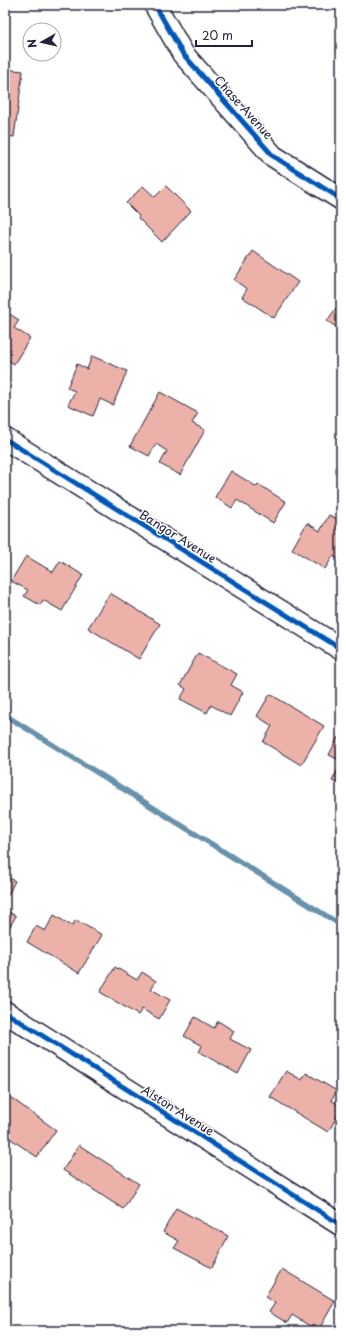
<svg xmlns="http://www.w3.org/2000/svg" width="346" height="1336" viewBox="0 0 346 1336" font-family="'Playpen Sans',sans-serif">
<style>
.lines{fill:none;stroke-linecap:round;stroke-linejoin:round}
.stream{stroke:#6791ab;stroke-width:5.5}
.building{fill:#ecb2a9;stroke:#22223b}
.street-casing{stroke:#22223b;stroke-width:24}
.street{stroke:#fff;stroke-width:21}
.cycleway-casing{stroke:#fff;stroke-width:8}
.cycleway{stroke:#0057b8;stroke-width:5}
.labels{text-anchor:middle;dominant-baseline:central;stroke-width:3;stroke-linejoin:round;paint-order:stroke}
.street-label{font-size:12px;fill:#22223b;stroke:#fff}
</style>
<rect width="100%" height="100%" fill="#fff"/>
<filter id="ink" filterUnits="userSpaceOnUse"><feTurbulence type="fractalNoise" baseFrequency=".025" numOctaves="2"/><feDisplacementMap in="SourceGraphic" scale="8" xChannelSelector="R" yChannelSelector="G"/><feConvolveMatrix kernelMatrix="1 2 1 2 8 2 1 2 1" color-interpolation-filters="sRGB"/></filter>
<g filter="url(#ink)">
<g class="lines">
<path class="stream" d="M5,715L341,925"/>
</g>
<path class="building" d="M5,69L23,71L14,137L5,136Z
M143,186L155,197L166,186L191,211L162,242L138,218L139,216L126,203Z
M253,251L298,282L274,318L242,297L247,289L234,280Z
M341,301V330L327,321Z
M5,311L19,320L14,328L30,338L14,364L5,358Z
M92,356L127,371L113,405L100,399L93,416L68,405L75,391L67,388L77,364L87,369Z
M160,392L198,413L192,423L205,430L180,475L160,464L167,451L156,444L149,456L130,446Z
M231,471L257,487L258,484L286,502L273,523L237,500L232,508L215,497Z
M329,515L341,521V561L333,556L325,569L292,549L307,523L320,531Z
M26,556L53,572L60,561L83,575L62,611L43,600L40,605L24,596L28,590L11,581Z
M110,593L160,624L139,659L88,628Z
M198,653L237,674L231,685L243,692L230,716L211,705L207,713L180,699L186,689L180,685Z
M270,694L324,726L301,765L263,742L272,726L257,716Z
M338,737L341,739V761L329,755Z
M341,763V785L332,781Z
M5,876L15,881L5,901Z
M5,910L16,916L9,928L5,926Z
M54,915L72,926L76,920L102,935L79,973L27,942L36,926L45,931Z
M115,967L137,980L142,972L156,981L151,989L170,1000L159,1019L142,1009L138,1015L100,992Z
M195,1017L214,1028L218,1021L234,1031L230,1039L251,1050L238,1074L199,1052L202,1046L184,1036Z
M286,1071L302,1080L306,1073L337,1091L331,1100L341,1106V1110L328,1132L270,1097Z
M7,1095L56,1130L37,1157L5,1135V1098Z
M79,1145L139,1184L123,1209L63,1170Z
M176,1208L228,1236L212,1268L174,1248L179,1241L163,1232Z
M282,1269L335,1301L318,1331L292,1315L287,1323L269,1312L275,1303L265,1297Z"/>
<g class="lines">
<defs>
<path id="street" d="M155,5L183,54L273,156L341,199
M5,439L341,649
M5,1012L341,1225"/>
</defs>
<use href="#street" class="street-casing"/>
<use href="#street" class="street"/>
<defs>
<path id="cycleway" d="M155,5L183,54L273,156L341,199
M5,439L341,649
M5,1012L341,1225"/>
</defs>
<use href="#cycleway" class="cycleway-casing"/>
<use href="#cycleway" class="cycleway"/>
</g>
</g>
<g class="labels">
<g class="street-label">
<text transform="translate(244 107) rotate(48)">Chase Avenue</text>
<text transform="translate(178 536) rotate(32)">Bangor Avenue</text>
<text transform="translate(178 1110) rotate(32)">Alston Avenue</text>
</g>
</g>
<rect width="346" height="1336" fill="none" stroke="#fff" stroke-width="20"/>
<rect x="10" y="10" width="326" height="1316" fill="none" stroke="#22223b" stroke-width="1.5" filter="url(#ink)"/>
<g transform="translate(42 42) rotate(262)"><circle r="19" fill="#ffffff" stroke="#a7a7b1"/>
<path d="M0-3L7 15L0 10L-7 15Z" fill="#22223b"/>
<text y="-6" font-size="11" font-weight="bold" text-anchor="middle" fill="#22223b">N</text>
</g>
<path d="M196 40v6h56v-6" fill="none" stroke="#22223b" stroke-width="2"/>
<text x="202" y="40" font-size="12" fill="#22223b" stroke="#ffffff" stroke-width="3" paint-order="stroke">20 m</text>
</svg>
